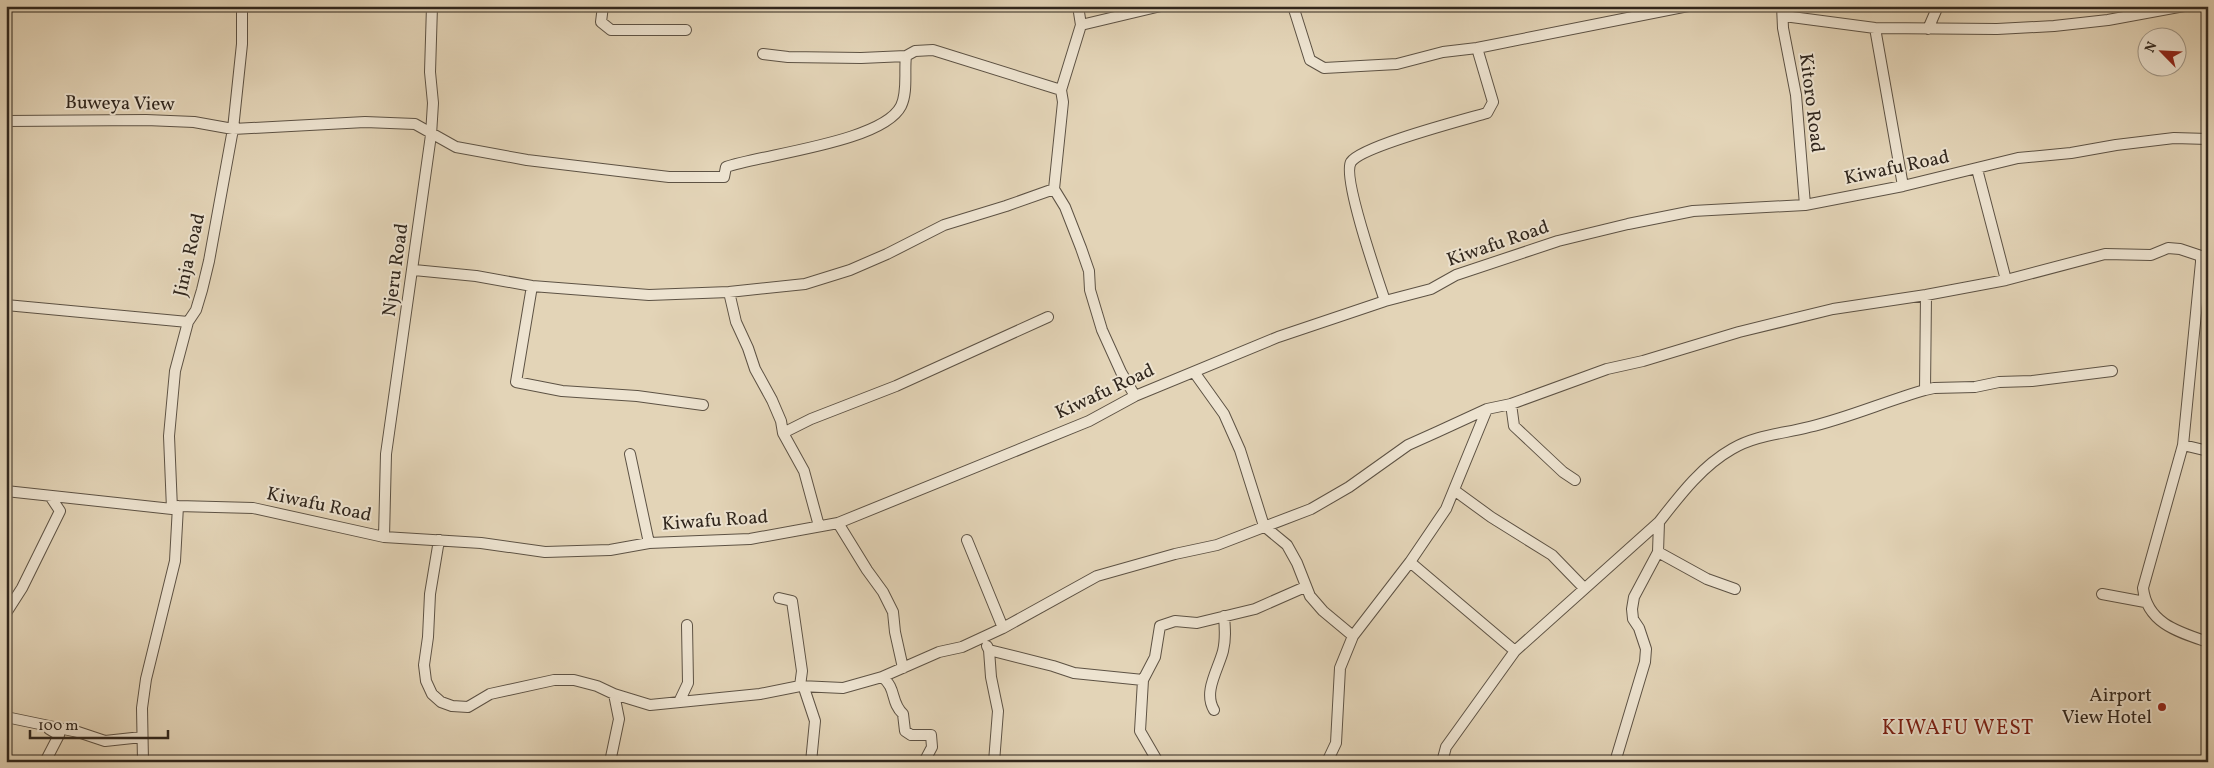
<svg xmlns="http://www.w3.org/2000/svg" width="2214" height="768" viewBox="0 0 2214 768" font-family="Vollkorn,serif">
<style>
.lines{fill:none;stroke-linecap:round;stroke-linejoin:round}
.minor-casing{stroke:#5d5244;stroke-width:12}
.minor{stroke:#ede3d0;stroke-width:10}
.poi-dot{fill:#8f2418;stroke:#ede3d0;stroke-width:2}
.labels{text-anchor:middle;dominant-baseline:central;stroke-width:4;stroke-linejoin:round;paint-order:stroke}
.street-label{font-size:19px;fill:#30261d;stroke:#ede3d0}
.poi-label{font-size:19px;fill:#30261d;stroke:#ede3d0;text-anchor:end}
.quarter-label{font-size:21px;letter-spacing:1px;fill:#7a1f14;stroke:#ede3d0}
</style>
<rect width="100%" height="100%" fill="#e3d4b7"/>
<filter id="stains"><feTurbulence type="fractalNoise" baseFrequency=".004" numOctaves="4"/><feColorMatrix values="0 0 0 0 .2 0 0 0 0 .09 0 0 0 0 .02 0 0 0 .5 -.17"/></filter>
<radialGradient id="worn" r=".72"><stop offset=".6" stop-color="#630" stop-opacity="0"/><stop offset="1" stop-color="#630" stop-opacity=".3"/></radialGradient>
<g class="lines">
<defs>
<path id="minor" d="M603,6L601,22L611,30H686
M1078,6L1081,25L1061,90L1063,102L1054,189L1065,207L1081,248L1089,271L1090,290L1102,330L1121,372L1135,396
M1293,6L1310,60L1324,68L1397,64L1443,52L1477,48L1688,6
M1782,6L1783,28L1796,95L1805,205
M1784,16L1875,28L1997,29L2054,26L2108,20L2184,6
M1081,25L1161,6
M1875,28L1903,186
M1928,29L1938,6
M763,54L788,57L861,58L906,56L915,51L933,50L1061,90
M6,121L146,120L194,122L233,129L365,122L415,124L456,147L527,160L669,177H724L726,167C764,154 883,142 901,106C908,92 904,71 906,56
M1977,169L2006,280
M414,270L476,276L532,286L649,295L729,292L805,284L850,270L887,254L944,225L1006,206L1054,189
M532,286L516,382L562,391L637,396L703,405
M729,292L736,322L748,348L755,369L772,400L781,421L783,433L804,471L819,526
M1385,301C1378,280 1342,176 1351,162C1362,146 1463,120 1487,113L1493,102L1477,48
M6,305L188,322
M1194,372L1224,414L1240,450L1264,526L1287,545L1297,563L1310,596L1323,611L1353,636
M1925,390L1934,388L1975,387L1999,382L2032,381L2112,371
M1511,404L1514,426L1563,472L1575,480
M783,433L811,419L896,386L1048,317
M2183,445L2208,451
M630,454L649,543
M1454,490L1491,517L1552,555L1584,588
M6,491L172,509L178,506L253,508L384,537L481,543L545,552L610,550L649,543L750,539L838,523L1089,421L1135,396L1278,337L1385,301L1431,289L1456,275L1558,241L1628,224L1693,211L1805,205L1903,186L2018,158L2071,153L2116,145L2174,138L2208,139
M172,509L169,436L175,371L188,322L196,310L202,290L209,261L233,129L242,44V6
M838,523L867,570L883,592L893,612L895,632L903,668
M384,537L386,454L431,135L433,103L430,72L432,6
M439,540L430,594L428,637L424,665L426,681L432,694L441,702L452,706L468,707L490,694L554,680H574L597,686L614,694L650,705L760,694L800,686L843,688L882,677L939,652L962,647L1003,628L1097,576L1175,554L1217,545L1311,509L1349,487L1408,445L1437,432L1487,409L1511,404L1607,369L1643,361L1739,332L1833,309L1926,295L2006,280L2105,254L2151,255L2168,248L2180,249L2201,256V262L2183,445L2143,588C2147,623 2178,632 2208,642
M967,540L1003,628
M1658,552L1707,579L1735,589
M1410,562L1515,651
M2102,594L2145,602
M779,598L792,601L802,671L800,686
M6,613L22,588L60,511L50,496
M987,646L989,650L991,677L998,711L994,762
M989,650L1053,666L1074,673L1143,680L1140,731L1158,762
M882,677C897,688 890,702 903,714L905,731L911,735H931L932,747L924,762
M1143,680L1155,657L1160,626L1175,621L1197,623L1255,609L1305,587
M804,688L815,721L811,762
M679,702L688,683L687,625
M1214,710C1203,692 1218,670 1223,651C1226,639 1225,628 1224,616
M6,717L78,732L105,741L142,737
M45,762L59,735L49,729
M143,762L142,708L146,679L175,561L178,506
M610,762L619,719L614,694
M1327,762L1336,743L1340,668L1353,636L1410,562L1446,509L1487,409
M1442,762L1446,747L1515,651L1659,522C1680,495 1702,466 1732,449C1756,435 1782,434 1809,427C1848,418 1886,401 1925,390L1926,295
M1615,762L1645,662L1646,649L1639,628L1633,619L1632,609L1634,597L1658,552L1659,522"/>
</defs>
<use href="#minor" class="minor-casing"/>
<use href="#minor" class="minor"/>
</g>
<circle class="poi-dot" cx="2162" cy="707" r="5"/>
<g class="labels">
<g class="street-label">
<text transform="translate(1811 103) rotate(83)">Kitoro Road</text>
<text transform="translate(120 104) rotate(1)">Buweya View</text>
<text transform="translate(1897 168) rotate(-12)">Kiwafu Road</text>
<text transform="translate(1498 244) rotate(-19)">Kiwafu Road</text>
<text transform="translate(190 255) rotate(-77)">Jinja Road</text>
<text transform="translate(396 270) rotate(-82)">Njeru Road</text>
<text transform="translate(1105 392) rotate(-25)">Kiwafu Road</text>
<text transform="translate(319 505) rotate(12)">Kiwafu Road</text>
<text transform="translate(715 521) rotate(-4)">Kiwafu Road</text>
</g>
<g class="poi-label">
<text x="2152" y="696">Airport<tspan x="2152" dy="22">View Hotel</tspan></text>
</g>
<g class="quarter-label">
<text x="1958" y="728">KIWAFU WEST</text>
</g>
</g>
<rect width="2214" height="768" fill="none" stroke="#e3d4b7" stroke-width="25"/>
<rect x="8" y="8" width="2199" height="753" fill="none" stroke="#30261d" stroke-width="2.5"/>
<rect x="12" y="12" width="2189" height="743" fill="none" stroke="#30261d"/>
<g transform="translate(2162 52) rotate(294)"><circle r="24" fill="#ede3d0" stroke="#a19788"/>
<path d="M0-4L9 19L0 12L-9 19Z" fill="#8f2418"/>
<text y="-8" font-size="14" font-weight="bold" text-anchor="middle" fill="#30261d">N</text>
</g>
<path d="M30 730v8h138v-8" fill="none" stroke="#30261d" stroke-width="2.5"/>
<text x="38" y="730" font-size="15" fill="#30261d" stroke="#ede3d0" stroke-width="4" paint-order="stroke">100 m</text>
<rect width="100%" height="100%" filter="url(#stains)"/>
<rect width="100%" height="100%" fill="url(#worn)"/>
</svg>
